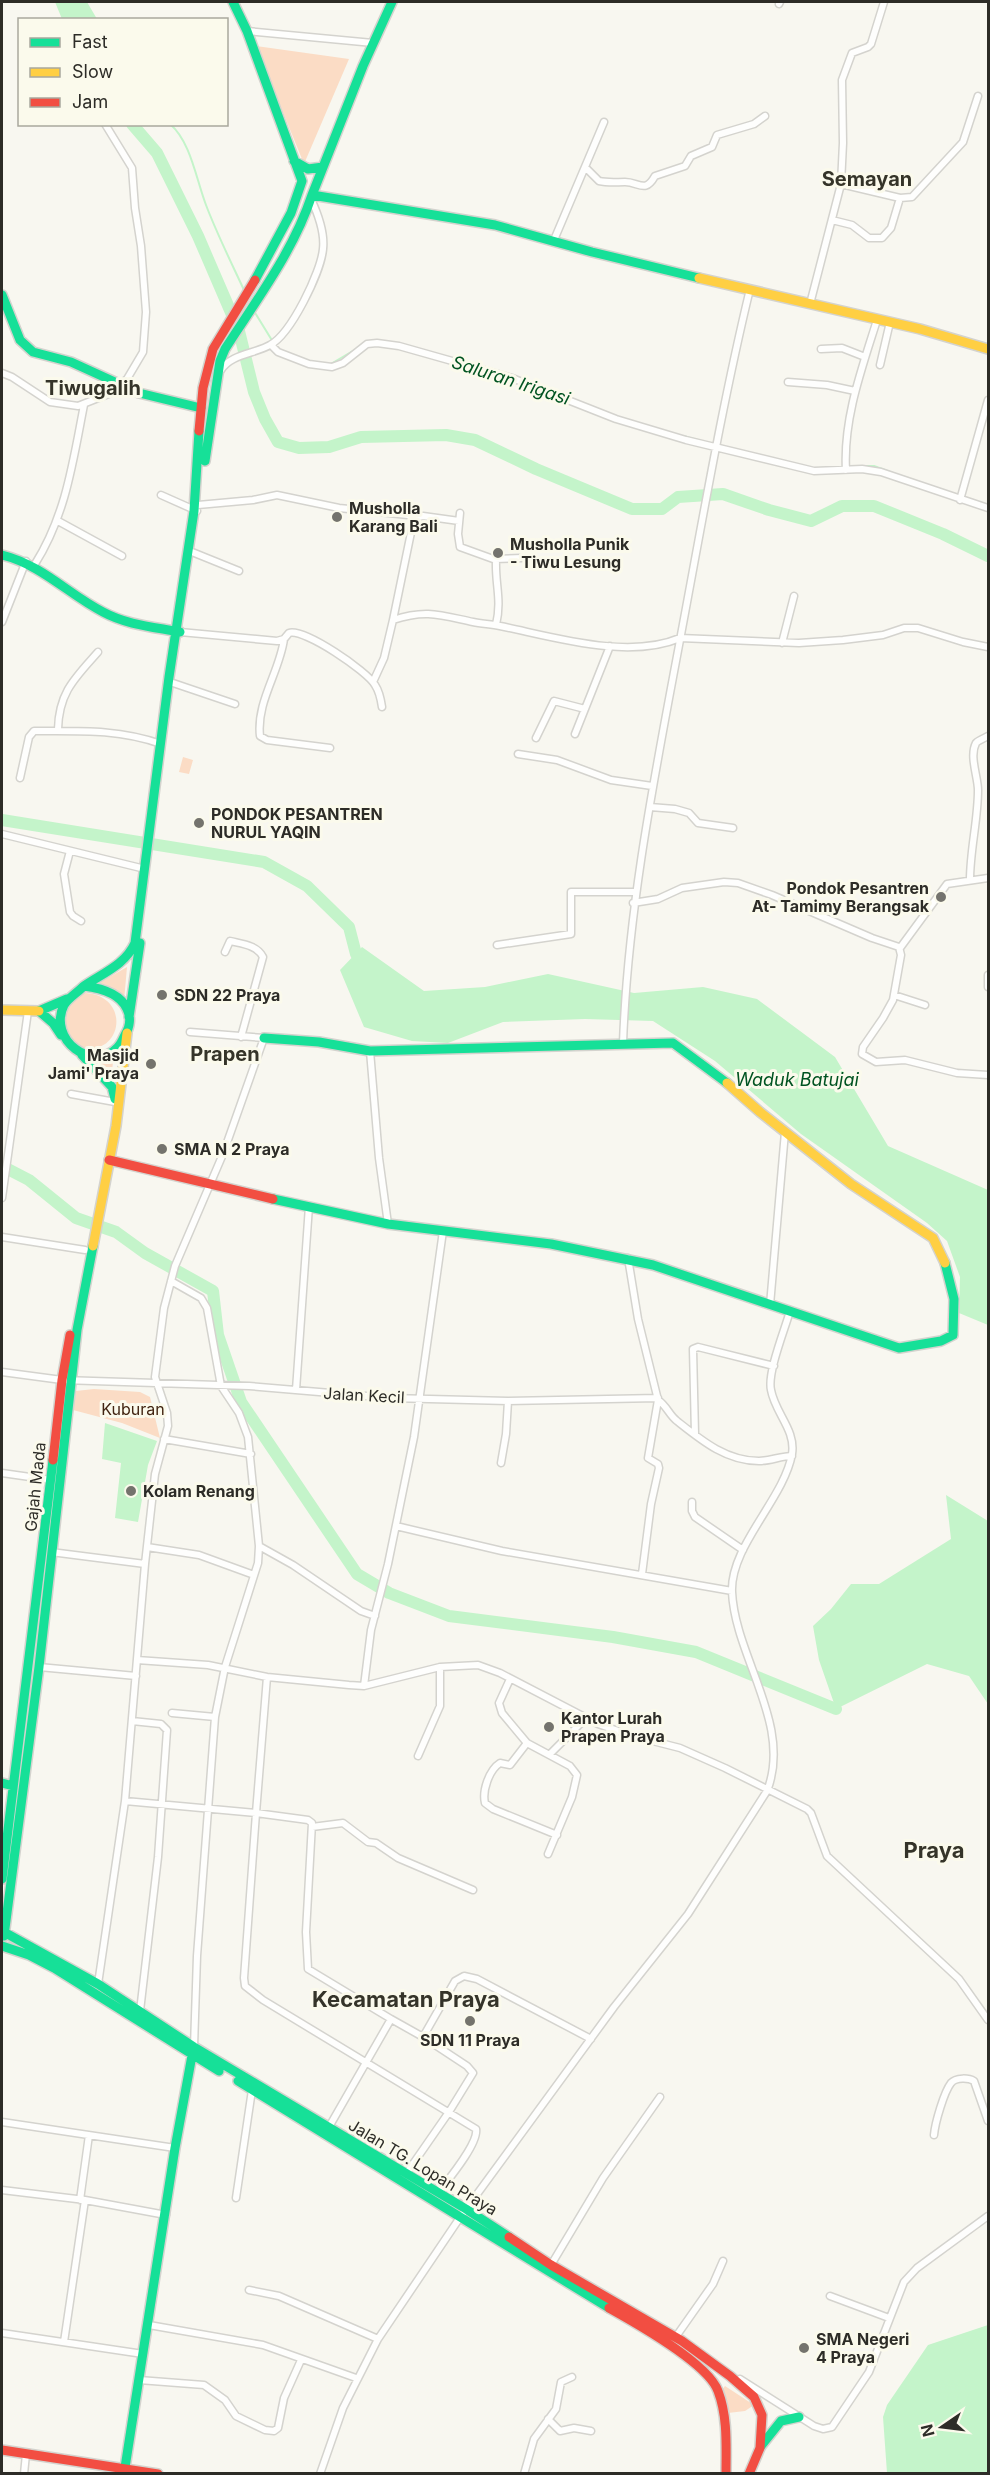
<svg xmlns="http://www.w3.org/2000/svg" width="990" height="2475" viewBox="0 0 990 2475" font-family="Inter,sans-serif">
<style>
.green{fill:#fbdcc5}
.water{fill:#c4f4ca}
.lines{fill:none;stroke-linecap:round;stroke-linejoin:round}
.stream{stroke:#c4f4ca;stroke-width:2}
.river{stroke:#c4f4ca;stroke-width:12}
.street-casing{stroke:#d4d3ce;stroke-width:9}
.fast-casing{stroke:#d4d3ce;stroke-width:12}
.slow-casing{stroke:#d4d3ce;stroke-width:12}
.jam-casing{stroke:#d4d3ce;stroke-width:12}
.street{stroke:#fefefd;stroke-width:6}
.fast{stroke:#16e098;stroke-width:9}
.slow{stroke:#ffcf43;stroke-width:9}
.jam{stroke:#f24e42;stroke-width:9}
.poi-dot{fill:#74736d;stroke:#fbfaec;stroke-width:2}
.labels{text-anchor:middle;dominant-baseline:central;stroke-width:6;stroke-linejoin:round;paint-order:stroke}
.poi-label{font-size:16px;font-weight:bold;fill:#2d2c27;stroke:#fbfaec;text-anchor:start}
.street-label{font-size:16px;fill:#2d2c27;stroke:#fbfaec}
.park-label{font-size:16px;fill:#422512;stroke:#fbfaec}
.water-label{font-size:18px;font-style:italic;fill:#005321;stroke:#fbfaec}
.quarter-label{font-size:20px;font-weight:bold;fill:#353429;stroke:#fbfaec}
.district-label{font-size:22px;font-weight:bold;fill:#353429;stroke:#fbfaec}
</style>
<rect width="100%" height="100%" fill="#f8f7f0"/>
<path class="green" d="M256,46L349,59L304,164Z
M183,757L193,760L189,774L179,772Z
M127,967L124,1001L110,987L99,983Z
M86,993C137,997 119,1071 68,1041L61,1015L76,996Z
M114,1052L111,1081L90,1060Z
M94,1389L140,1392L150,1397L160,1438L122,1423L73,1410L76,1391Z
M725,2386L754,2405L745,2411L728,2413L721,2391Z"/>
<path class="water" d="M55,2H87L97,19H62Z
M362,947L424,991L485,987L548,974L634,993L703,987L757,999L835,1057L888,1146L988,1190V1325L959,1313L960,1277L947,1241L927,1223L801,1134L715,1061L653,1021L585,1019L503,1022L448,1043L412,1041L364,1027L340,970Z
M105,1423L157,1441L148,1465L138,1522L115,1518L121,1463L102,1459Z
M946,1495L988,1521V1704L969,1676L927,1664L836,1709L819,1660L813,1626L831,1609L851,1584H879L951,1539Z
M988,2325V2473H887L883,2417L887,2405L928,2345Z"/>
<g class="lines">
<path class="stream" d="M170,124C191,142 196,179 206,205C217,234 231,262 244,290
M254,311L273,342
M329,365L363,345
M683,436L698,440
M861,466H874L901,476"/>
<path class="river" d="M132,124L157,153L198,236L239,331L254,392L265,419L278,442L299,448L329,447L361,437L446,435L475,440L536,469L632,509H662L678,497L723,494L769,510L811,521L842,506H874L943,534L988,556
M2,820L264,862L307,886L349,927L356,954
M2,1166L29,1180L76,1218L116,1232L145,1253L213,1291L218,1335L241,1402L357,1574L389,1593L449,1616L613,1637L696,1652L836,1709"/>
<defs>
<path id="street" d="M779,4L780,2
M247,31L373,43
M585,167L599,181C608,183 616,182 625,182C639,182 645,194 655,176L685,166L691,156L712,147L717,135L754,124L765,116
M841,184L900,198L912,197L963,142L978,96
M832,220L852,225L869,238H882L891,228L900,198
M554,240L604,122
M810,304L841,184L843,143L842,80L852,53L868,47L871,44L884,2
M271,345L278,352L309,364L332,367L343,363L367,344L377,343L399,346L512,378L616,419L686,440L814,471L862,469L881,472L988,508
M821,349L842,348L865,357
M880,365L890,322
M221,370C231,354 254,354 270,345C291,334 321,272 323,249C325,232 318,214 311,199
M2,373L12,377L50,402L78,406L111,393L127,379L143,352L146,312L141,246L135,208L132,168L105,124
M788,382L827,385L855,391
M846,470C843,419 862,368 877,320
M161,495L197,511
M960,500L988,400
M198,505L253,500L277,495L339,508L418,516
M460,513L458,534L460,547L496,560C495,585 502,599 496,625
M58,521L122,556
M192,552L239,571
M495,559L522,558
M35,564C66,515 73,461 84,405
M393,620L414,518L423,516L459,521
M2,622L26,561
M180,632L277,641L284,639L289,633C304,628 367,671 375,685C379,691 381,700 382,707
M284,639C280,671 256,702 260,736L267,740L330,748
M782,643L794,596
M373,682L384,658L393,620C426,609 440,615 473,622C482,624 491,624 500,626C554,637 628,660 680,638L799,643L843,640L883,635L904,628H918L963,642L988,647
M173,683L235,704
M58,729C59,692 75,678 98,652
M575,734L610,646
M536,738L554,701L585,709
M518,754L557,760L611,780L652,786
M20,778L29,737L34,731C78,731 119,729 161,744
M650,807L675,809L689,813L698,823L733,828
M2,834L145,869
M70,851L64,874L70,912L73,916L81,921
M970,880C970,850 978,820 978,790C978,777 969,756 976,743C979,740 985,738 988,736
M633,903L658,899L682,888L724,882L738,883L772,895L872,938L899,947L901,955L893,1000L883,1018L863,1047L862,1054L876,1062L905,1060L957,1073L988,1075
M497,945L571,934V892H635
M900,948L947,884L988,878
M225,952L230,941C242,944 257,945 263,957L241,1037
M988,975V987
M894,995L925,1005
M623,1043C628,907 655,774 680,640C702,523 722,405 750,289
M370,1051L379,1158L388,1224
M71,1094L115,1102
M2,1198L28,1011
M2,1237L85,1250
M628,1258L638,1319L658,1400L648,1458L658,1464L659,1468L651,1504L642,1574
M171,1281L201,1298L207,1308L221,1386L239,1413L248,1437L259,1546L258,1563L225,1667L215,1717L197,1956L194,2047
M770,1305L785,1132
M2,1372L62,1380L249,1386L390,1398L508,1401L658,1398
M296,1390L309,1206
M658,1400C667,1406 669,1415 677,1421C701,1440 726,1461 759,1461C770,1461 781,1456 792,1456
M695,1434L693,1349L698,1347L774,1366
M164,1439L251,1454
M501,1463L506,1434L508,1401
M2,1473L51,1480
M692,1502V1511L695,1517L743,1550
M396,1526L502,1551L732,1591
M259,1546L293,1565L361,1611L375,1616
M147,1547L199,1555L254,1575
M51,1552L145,1564L125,1801L98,1984
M145,1564L155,1474L168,1426L167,1413L155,1377L164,1308L175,1266L223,1154L264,1038L190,1032
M137,1660L208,1665L267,1677L349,1685L364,1686L440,1667L478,1665L500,1673L598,1724L633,1736L680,1748L725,1768L807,1809L811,1813L827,1856L959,1979L988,2020
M39,1667L136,1676
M510,1679L499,1703L502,1713L527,1743L570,1766L577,1775L572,1797L548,1854
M364,1686L371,1630L388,1564L414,1437L443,1231
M172,1713L215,1717
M132,1721L161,1724L167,1730L158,1857L140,2011
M527,1743L510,1765L500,1763C489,1770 482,1791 485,1803L493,1809L557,1835
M550,1754L586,1718
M418,1756L440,1706V1667
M125,1801L256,1813L267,1677
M312,1827L343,1823L368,1842L376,1843L398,1858L473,1890
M391,2019L308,1969L306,1932L312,1823L308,1820L256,1813L244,1978L245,1986L263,2000L476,2129C479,2143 448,2180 438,2193
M2,2122L175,2148
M329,2127L391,2019L423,2037L455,1981L464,1976L477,1979L591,2039
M934,2135C935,2123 944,2092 951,2083C956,2077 969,2078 974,2081L988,2121
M406,2174L449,2112L473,2073L467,2066L423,2037
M2,2190L85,2200L166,2215
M236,2198L252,2090
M80,2200L89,2135
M551,2265L603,2178L660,2097
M249,2290L279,2296L378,2339
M830,2296L889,2318
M149,2325L263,2345L356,2378
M2,2333L143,2354
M675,2338L713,2284L723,2261
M64,2342L85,2200
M740,2379L814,2426L823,2429L832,2427L869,2372L904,2282L917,2268L988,2216
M139,2380L204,2385L225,2400L236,2416L265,2430L274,2431L278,2428L284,2398L301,2360
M548,2419L560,2431L574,2428L591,2431
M24,2474L26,2454
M320,2474L343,2408L378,2339L461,2216L614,2007L688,1914L767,1791C793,1725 735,1657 732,1592C730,1546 784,1499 792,1454C796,1430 775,1413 771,1390C767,1373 785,1329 790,1311
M524,2474L534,2439L556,2409L561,2382L572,2377"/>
<path id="fast" d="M233,2L247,31L302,181L291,213L255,280
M294,161L308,169L323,167
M312,195L495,225L592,252L699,278
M312,195L363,66L392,2
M2,295L20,340L33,352L71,362L139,393L201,408
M205,461L220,361L225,349C257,299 293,252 312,195
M2,555C42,565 68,594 103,612C127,625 154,627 180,632
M84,986C103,973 125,965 135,943L169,677L194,511L199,431
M84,986C100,988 120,993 127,1009C131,1017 130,1027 125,1035C123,1039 121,1044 118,1047C93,1074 47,1039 64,1005C68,998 78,992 84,986Z
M129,1017L140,943
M61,1035L53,1023L39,1011L67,999
M264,1038L319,1042L370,1051L673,1043L727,1083
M82,1055L112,1087L115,1099
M273,1199L388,1224L551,1244L653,1265L899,1348L941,1341L953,1335L954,1299L945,1263
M2,1783L13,1786
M2,1879L53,1460
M2,1931L98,1984L194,2047L466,2209L509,2237
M4,1936L39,1667L77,1330L93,1246
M2,1946L29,1955L54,1968L219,2071
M238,2081L609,2308
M761,2446L781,2421L799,2417
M124,2474L175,2148L193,2050"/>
<path id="slow" d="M699,278L920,329L988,349
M2,1010L39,1011
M727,1083L760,1112L851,1184L933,1238L945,1263
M93,1246L116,1126L127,1033"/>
<path id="jam" d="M199,431L203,388L213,349L255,280
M109,1160L273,1199
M53,1460L62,1380L70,1335
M509,2237L551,2265L682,2341L730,2376L754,2397L762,2415L760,2448L749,2474
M609,2308C636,2323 708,2363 718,2391C728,2417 726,2447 726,2474
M2,2450L158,2474"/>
</defs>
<use href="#street" class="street-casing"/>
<use href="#fast" class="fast-casing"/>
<use href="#slow" class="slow-casing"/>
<use href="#jam" class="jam-casing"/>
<use href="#street" class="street"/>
<use href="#fast" class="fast"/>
<use href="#slow" class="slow"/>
<use href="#jam" class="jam"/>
</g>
<g class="poi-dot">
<circle cx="337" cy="517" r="6"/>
<circle cx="498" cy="553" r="6"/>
<circle cx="199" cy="823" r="6"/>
<circle cx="941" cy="897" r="6"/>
<circle cx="162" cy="995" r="6"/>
<circle cx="151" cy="1064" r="6"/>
<circle cx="162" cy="1149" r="6"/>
<circle cx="131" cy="1491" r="6"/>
<circle cx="549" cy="1727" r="6"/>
<circle cx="470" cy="2021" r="6"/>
<circle cx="804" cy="2348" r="6"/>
</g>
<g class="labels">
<g class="poi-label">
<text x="349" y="508">Musholla<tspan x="349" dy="18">Karang Bali</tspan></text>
<text x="510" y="544">Musholla Punik<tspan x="510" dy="18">- Tiwu Lesung</tspan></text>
<text x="211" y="814">PONDOK PESANTREN<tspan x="211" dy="18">NURUL YAQIN</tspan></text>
<text x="929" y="888" text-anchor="end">Pondok Pesantren<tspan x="929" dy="18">At- Tamimy Berangsak</tspan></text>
<text x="174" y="995">SDN 22 Praya</text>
<text x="139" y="1055" text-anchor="end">Masjid<tspan x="139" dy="18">Jami' Praya</tspan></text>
<text x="174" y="1149">SMA N 2 Praya</text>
<text x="143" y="1491">Kolam Renang</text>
<text x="561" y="1718">Kantor Lurah<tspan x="561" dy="18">Prapen Praya</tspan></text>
<text x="470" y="2040" text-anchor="middle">SDN 11 Praya</text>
<text x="816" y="2339">SMA Negeri<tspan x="816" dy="18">4 Praya</tspan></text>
</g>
<g class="street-label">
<text transform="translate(364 1395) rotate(3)">Jalan Kecil</text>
<text transform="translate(35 1487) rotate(-84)">Gajah Mada</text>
<text transform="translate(423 2167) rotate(31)">Jalan TG. Lopan Praya</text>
</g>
<g class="park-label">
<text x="133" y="1409">Kuburan</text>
</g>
<g class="water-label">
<text transform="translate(511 380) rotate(18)">Saluran Irigasi</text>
<text x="797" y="1079">Waduk Batujai</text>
</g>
<g class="quarter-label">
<text x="867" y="179">Semayan</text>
<text x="93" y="388">Tiwugalih</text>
<text x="225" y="1054">Prapen</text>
</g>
<g class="district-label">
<text x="934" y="1850">Praya</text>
<text x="406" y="1999">Kecamatan Praya</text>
</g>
</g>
<rect width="990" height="2475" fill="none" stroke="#2d2c27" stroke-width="6"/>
<rect x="18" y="18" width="210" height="108" fill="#fbfaec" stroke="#a9a89d" stroke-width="1.5"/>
<rect x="30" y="38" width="30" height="9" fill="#16e098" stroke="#a9a89d" stroke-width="1.5"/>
<text x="72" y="48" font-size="18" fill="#2d2c27">Fast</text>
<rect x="30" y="68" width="30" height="9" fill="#ffcf43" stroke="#a9a89d" stroke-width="1.5"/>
<text x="72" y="78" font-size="18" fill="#2d2c27">Slow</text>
<rect x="30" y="98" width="30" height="9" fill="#f24e42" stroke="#a9a89d" stroke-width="1.5"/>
<text x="72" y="108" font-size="18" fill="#2d2c27">Jam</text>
<g transform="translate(942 2427) rotate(256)" stroke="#fbfaec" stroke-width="4.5" paint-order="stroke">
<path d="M0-4.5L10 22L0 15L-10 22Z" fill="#2d2c27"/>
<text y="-9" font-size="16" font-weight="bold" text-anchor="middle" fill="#2d2c27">N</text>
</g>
</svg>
